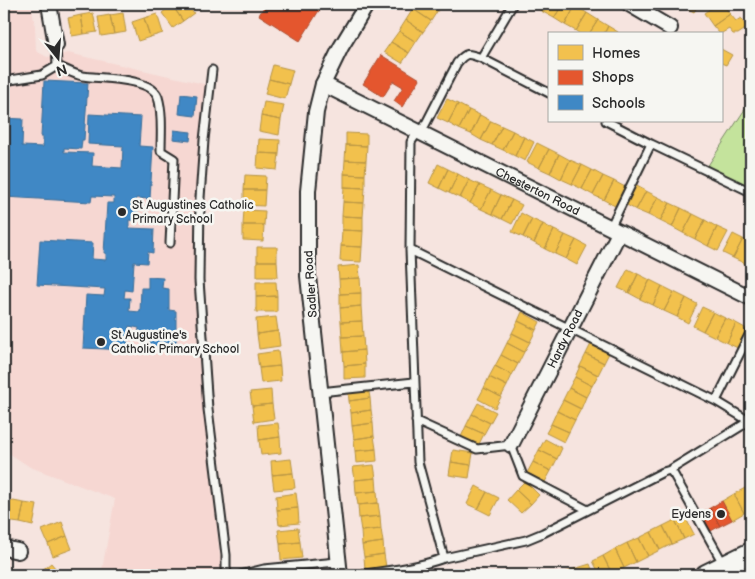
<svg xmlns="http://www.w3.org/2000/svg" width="755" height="579" viewBox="0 0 755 579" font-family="'Balsamiq Sans',sans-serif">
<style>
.built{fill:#f6d7d2}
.green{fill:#c4e39c;stroke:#788764}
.homes{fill:#f2c14e;stroke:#b69444}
.shops{fill:#e4572e;stroke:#ac4a2d}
.schools{fill:#3f88c5;stroke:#396c97}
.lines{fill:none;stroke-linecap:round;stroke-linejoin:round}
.lane-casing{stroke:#2b2b2b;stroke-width:11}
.street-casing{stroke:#2b2b2b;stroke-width:18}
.secondary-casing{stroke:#2b2b2b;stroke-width:24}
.lane{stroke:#f6f6f2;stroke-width:7}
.street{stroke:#f6f6f2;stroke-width:14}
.secondary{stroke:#f6f6f2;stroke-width:20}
.poi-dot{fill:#2b2b2b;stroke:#f6f6f2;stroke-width:2}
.labels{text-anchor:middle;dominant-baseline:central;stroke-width:5;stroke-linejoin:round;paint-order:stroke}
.street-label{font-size:12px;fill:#2b2b2b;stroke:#f6f6f2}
.poi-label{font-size:12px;fill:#2b2b2b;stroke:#f6f6f2;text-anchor:start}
</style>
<rect width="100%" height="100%" fill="#f6e4df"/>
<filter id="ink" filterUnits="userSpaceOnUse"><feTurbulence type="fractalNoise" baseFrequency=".02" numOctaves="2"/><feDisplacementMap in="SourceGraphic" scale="10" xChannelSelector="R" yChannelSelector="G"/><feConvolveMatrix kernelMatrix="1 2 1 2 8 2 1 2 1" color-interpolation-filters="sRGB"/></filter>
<g filter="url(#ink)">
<path class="built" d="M4,4H31L35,26L36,51L47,57L68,53L204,84L208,102L200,147L196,211L195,300L201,383L222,575H101L115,499L30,467L4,450Z"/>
<path class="green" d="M751,100V188L707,167Z"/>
<path class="homes" d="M174,4H187L194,13L183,21L172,5Z
M417,4H429L438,10L431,21L413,9Z
M533,4H548L543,12L532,5Z
M548,4H563L554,18L543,12Z
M563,4H571L575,6L565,25L554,18Z
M685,4H699L694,12L683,6Z
M717,4H723L730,14L713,26L704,13Z
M172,5L183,21L173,28L162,13Z
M575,6L587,13L576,31L565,25Z
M413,9L431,21L423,32L406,20Z
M93,13L97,32L84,34L81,15Z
M123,13L126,32L114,34L110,15Z
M587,13L598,20L589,34H580L576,31Z
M157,14L163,33L150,37L144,18Z
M730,14L736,21L741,18L747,28L738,34H733L729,29L720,34L713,26Z
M81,15L84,34L72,36L68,18Z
M110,15L114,34L101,36L98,17Z
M144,18L150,37L138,41L132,22Z
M406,20L423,32L416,42L399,31Z
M598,20L608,26L604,34H589Z
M608,26L618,32L617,34H604Z
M399,31L416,42L409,53L391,42Z
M391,42L409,53L402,63L384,52Z
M721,49L732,55L726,65L721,63Z
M273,65L293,70L289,84L269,79Z
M269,79L289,84L285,99L265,94Z
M447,99L458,104L448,123L437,118Z
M264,102L284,105L281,120L261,116Z
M458,104L469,110L459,129L448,123Z
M469,110L480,115L471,134L459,129Z
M480,115L491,121L481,140L471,134Z
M261,116L281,120L279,135L259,131Z
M491,121L502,126L492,145L481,140Z
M502,126L513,131L503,150L492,145Z
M513,131L524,137L515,156L503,150Z
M346,133L367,134V146L346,145Z
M524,137L534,142L525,161L515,156Z
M259,139L280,140L279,154L258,153Z
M537,143L549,149L539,168L527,162Z
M346,145L367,146L366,161L345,160Z
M549,149L559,154L550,173L539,168Z
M258,153L279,154L277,170L257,168Z
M559,154L570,160L561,179L550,173Z
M345,160L366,161L365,175L344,174Z
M570,160L582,165L572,184L561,179Z
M438,164L448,169L439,188L429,183Z
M582,165L592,170L582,189L572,184Z
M448,169L458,174L449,193L439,188Z
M592,170L603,176L593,195L582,189Z
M344,174L365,175V188L344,187Z
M458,174L469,180L460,198L449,193Z
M245,175L266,176L265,190H244Z
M603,176L614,181L604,200L593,195Z
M469,180L480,185L470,203L460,198Z
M614,181L625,187L615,206L604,200Z
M480,185L491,190L481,209L470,203Z
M635,185L646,191L636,210L625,204Z
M344,187L365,188L364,203L343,202Z
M244,190H265L264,206L244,205Z
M491,190L501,195L492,214L481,209Z
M646,191L658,197L648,215L636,210Z
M501,195L512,200L502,219L492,214Z
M658,197L670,203L660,221L648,215Z
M512,200L522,205L512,224L502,219Z
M343,202L364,203L363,217L342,216Z
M670,203L681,208L672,227L660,221Z
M681,208L693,214L683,233L672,227Z
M244,210L265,211L264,225H243Z
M521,213L532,219L523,237L512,232Z
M693,214L705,220L695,239L683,233Z
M342,216L363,217V231L342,230Z
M532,219L543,224L534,243L523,237Z
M705,220L717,227L708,246L695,239Z
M543,224L554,230L545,249L534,243Z
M243,225H264L263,241L243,240Z
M717,227L728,232L718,251L708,246Z
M342,230L363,231L362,247L341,246Z
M554,230L565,235L555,254L545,249Z
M733,234L743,239L733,258L723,253Z
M565,235L576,240L566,259L555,254Z
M743,239L751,243V253L746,264L733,258Z
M576,240L587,246L577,265L566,259Z
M341,246L362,247L361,262L340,261Z
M257,247H277V261H257Z
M257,261H277L278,277H257Z
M359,265L360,278L339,279L338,267Z
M628,269L638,274L629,293L618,288Z
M638,274L650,280L640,299L629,293Z
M360,278L361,293L340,294L339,279Z
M650,280L662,286L653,305L640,299Z
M256,282H276L277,296L256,297Z
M662,286L674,292L664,311L653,305Z
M674,292L686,298L677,317L664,311Z
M361,293V306L340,308V294Z
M277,296V312H256V297Z
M686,298L697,304L688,323L677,317Z
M361,306L362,321L341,322L340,308Z
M702,307L713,312L703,331L693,326Z
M522,312L540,322L536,330L518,321Z
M713,312L725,318L715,337L703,331Z
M276,317L278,331L257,334L256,319Z
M725,318L736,323L727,343L715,337Z
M362,321L363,336L342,337L341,322Z
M518,321L536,330L530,342L512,333Z
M736,323L747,329L738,348L727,343Z
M278,331L280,346L259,349L257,334Z
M512,333L530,342L524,352L507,343Z
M363,336L364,350L343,352L342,337Z
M507,343L524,352L518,364L501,355Z
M591,344L609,353L604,363L586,354Z
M364,350L365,364L344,366L343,352Z
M278,351L280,366L259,368L257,354Z
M586,354L604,363L598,375L580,366Z
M501,355L518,364L512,375L495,366Z
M365,364V378L344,379V366Z
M280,366L281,381L261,383L259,368Z
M495,366L512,375L507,386L489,377Z
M580,366L598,375L592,386L575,377Z
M489,377L507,386L501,397L484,388Z
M575,377L592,386L586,397L569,388Z
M368,387L370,398L349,401L348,389Z
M484,388L501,397L495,408L478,399Z
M569,388L586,397L581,409L563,400Z
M271,390L272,404L252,406L250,392Z
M370,398L371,410L351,413L349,401Z
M563,400L581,409L575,420L557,411Z
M478,403L496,412L490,423L472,414Z
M272,404L274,419L254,422L252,406Z
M371,410L373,423L352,426L351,413Z
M557,411L575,420L569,432L551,424Z
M472,414L490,423L484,434L466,426Z
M278,423L280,437L259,440L258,425Z
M373,423L374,436L354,439L352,426Z
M551,424L569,432L564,442L546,433Z
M466,426L484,434L478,446L461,437Z
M374,436L376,449L355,451L354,439Z
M280,437L281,453L261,455L259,440Z
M545,439L562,448L557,459L539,450Z
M376,449L377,461L356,463L355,451Z
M453,450L473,453L471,465L451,462Z
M539,450L557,459L551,471L533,462Z
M291,459L293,473L272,475L271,461Z
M451,462L471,465L469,478L449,475Z
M533,462L551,471L545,482L527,473Z
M374,465L376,478L355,480L353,467Z
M293,473L295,488L274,490L272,475Z
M376,478L377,491L356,493L355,480Z
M525,481L539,495L531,504L516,490Z
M476,486L487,492L478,509L467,504Z
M747,487L751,495V509L744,513L734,494Z
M516,490L531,504L521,513L507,500Z
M377,491L378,503L358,505L356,493Z
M487,492L499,498L490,515L478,509Z
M296,493L298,508L277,510L276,496Z
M734,494L744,513L732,520L722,501Z
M8,500L24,503L20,523L5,521Z
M24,503L37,505L33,526L20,523Z
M378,503L380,516L359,518L358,505Z
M298,508L299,523L279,525L277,510Z
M684,515L694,534L684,539L675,520Z
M380,516L381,529L361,531L359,518Z
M675,520L684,539L672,544L663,526Z
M62,522L67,536L48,544L42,530Z
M663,526L672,544L660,550L651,532Z
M298,528L300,542L280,544L278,530Z
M381,529L383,542L362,545L361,531Z
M651,532L660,550L648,556L639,538Z
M67,536L72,549L53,556L48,544Z
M639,538L648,556L636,562L627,543Z
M300,542L302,558L281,560L280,544Z
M383,542L384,554L364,557L362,545Z
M627,543L636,562L624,568L615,549Z
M615,549L624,568L612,574L603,556Z
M384,554L386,567L365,569L364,557Z
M603,556L612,574L609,575H600L593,561Z
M51,563L61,575H44L41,571Z
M590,564L594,575H580L577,568Z
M577,568L580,575H565L564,573Z
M301,570V575H280V571Z"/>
<path class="shops" d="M266,4H323L300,41L259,15Z
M381,55L420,79L402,107L394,101L403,87L393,81L383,97L363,84Z
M722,501L732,520L720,526L710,508Z
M710,508L720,526L709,532L699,514Z"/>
<path class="schools" d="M44,81L88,83L84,140H82L81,149L64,148V152L93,153L92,166L122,168L123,146L88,144L89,114L141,117L139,146L153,147L150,199L136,198V205H138L137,221L129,220V228L154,229L153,253L148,252L147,263L134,262L132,291L125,290L124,298H130L129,311L140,312L141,288H148V277L163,278L162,288L169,289V310L176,311V343L166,342V347H150V340H138L139,328L129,326L127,350L83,348L86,295L104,296L105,289L37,285L40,240L93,243L92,259L106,260V253H104L107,203H114V197L92,196L91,202L4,197V118L23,119L22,146L43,147V137H41Z
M181,94L197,96L195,116L179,114Z
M174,130L191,132L190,141L173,139Z"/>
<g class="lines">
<defs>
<path id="lane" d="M481,58L513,4
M57,66C65,69 73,74 82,76C100,79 151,77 158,97C163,114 161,134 161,151L174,159L170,243
M212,70L204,140L200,198L199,280L208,409L226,555V568L228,575
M4,81L42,75L57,66L56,45
M606,121L651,144
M418,132L411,142L410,250L418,462L444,558
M421,133L457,63C466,52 468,53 481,58L549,93
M610,228L651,144L751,192
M410,250L716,401L749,421
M320,392L414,382
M716,401L751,331
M416,421L477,449L511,445L523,476L588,510
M670,470L674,475L724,565
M240,575L264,569L337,562
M357,575C386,571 416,568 444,558L526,540L543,533L663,472L670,470L751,420"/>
<g id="street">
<path d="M49,4L56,45"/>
<path d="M629,4L670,28"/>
<path id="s1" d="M323,84L751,298"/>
<path id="s2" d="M511,445L619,233"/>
<path d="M4,548L18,551"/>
<path d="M340,575L308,276V191L316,112L323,84L341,47L367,4"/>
</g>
<path id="secondary" d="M706,575L751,553"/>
</defs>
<use href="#lane" class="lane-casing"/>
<use href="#street" class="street-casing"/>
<use href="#secondary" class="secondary-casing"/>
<use href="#lane" class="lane"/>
<use href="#street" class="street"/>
<use href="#secondary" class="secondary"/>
</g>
</g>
<g class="poi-dot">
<circle cx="122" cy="212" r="5"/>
<circle cx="101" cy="342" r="5"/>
<circle cx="721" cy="514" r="5"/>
</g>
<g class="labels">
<g class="street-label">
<text stroke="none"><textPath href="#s1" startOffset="240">Chesterton Road</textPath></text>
<text transform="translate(311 284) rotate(-94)">Sadler Road</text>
<text stroke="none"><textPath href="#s2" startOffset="119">Hardy Road</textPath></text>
</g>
<g class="poi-label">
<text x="132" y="205">St Augustines Catholic<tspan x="132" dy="14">Primary School</tspan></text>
<text x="111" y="335">St Augustine's<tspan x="111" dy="14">Catholic Primary School</tspan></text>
<text x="711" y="514" text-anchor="end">Eydens</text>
</g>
</g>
<rect width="755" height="579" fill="none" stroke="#f6f6f2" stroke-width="20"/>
<rect x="10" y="10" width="735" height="559" fill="none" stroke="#2b2b2b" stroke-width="2" filter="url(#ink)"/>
<rect x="548" y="32" width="175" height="90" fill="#f6f6f2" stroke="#a5a5a2"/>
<rect x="558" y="45" width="25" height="15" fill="#f2c14e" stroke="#a5a5a2"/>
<text x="592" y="58" font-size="15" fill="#2b2b2b">Homes</text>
<rect x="558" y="70" width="25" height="15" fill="#e4572e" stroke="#a5a5a2"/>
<text x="592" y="82" font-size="15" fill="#2b2b2b">Shops</text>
<rect x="558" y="95" width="25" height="15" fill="#3f88c5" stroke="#a5a5a2"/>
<text x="592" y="108" font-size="15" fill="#2b2b2b">Schools</text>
<g transform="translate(58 58) rotate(163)" stroke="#f6f6f2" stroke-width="4" paint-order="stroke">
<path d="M0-4L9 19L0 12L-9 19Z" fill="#2b2b2b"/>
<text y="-8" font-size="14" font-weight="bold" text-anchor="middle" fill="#2b2b2b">N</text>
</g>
</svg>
